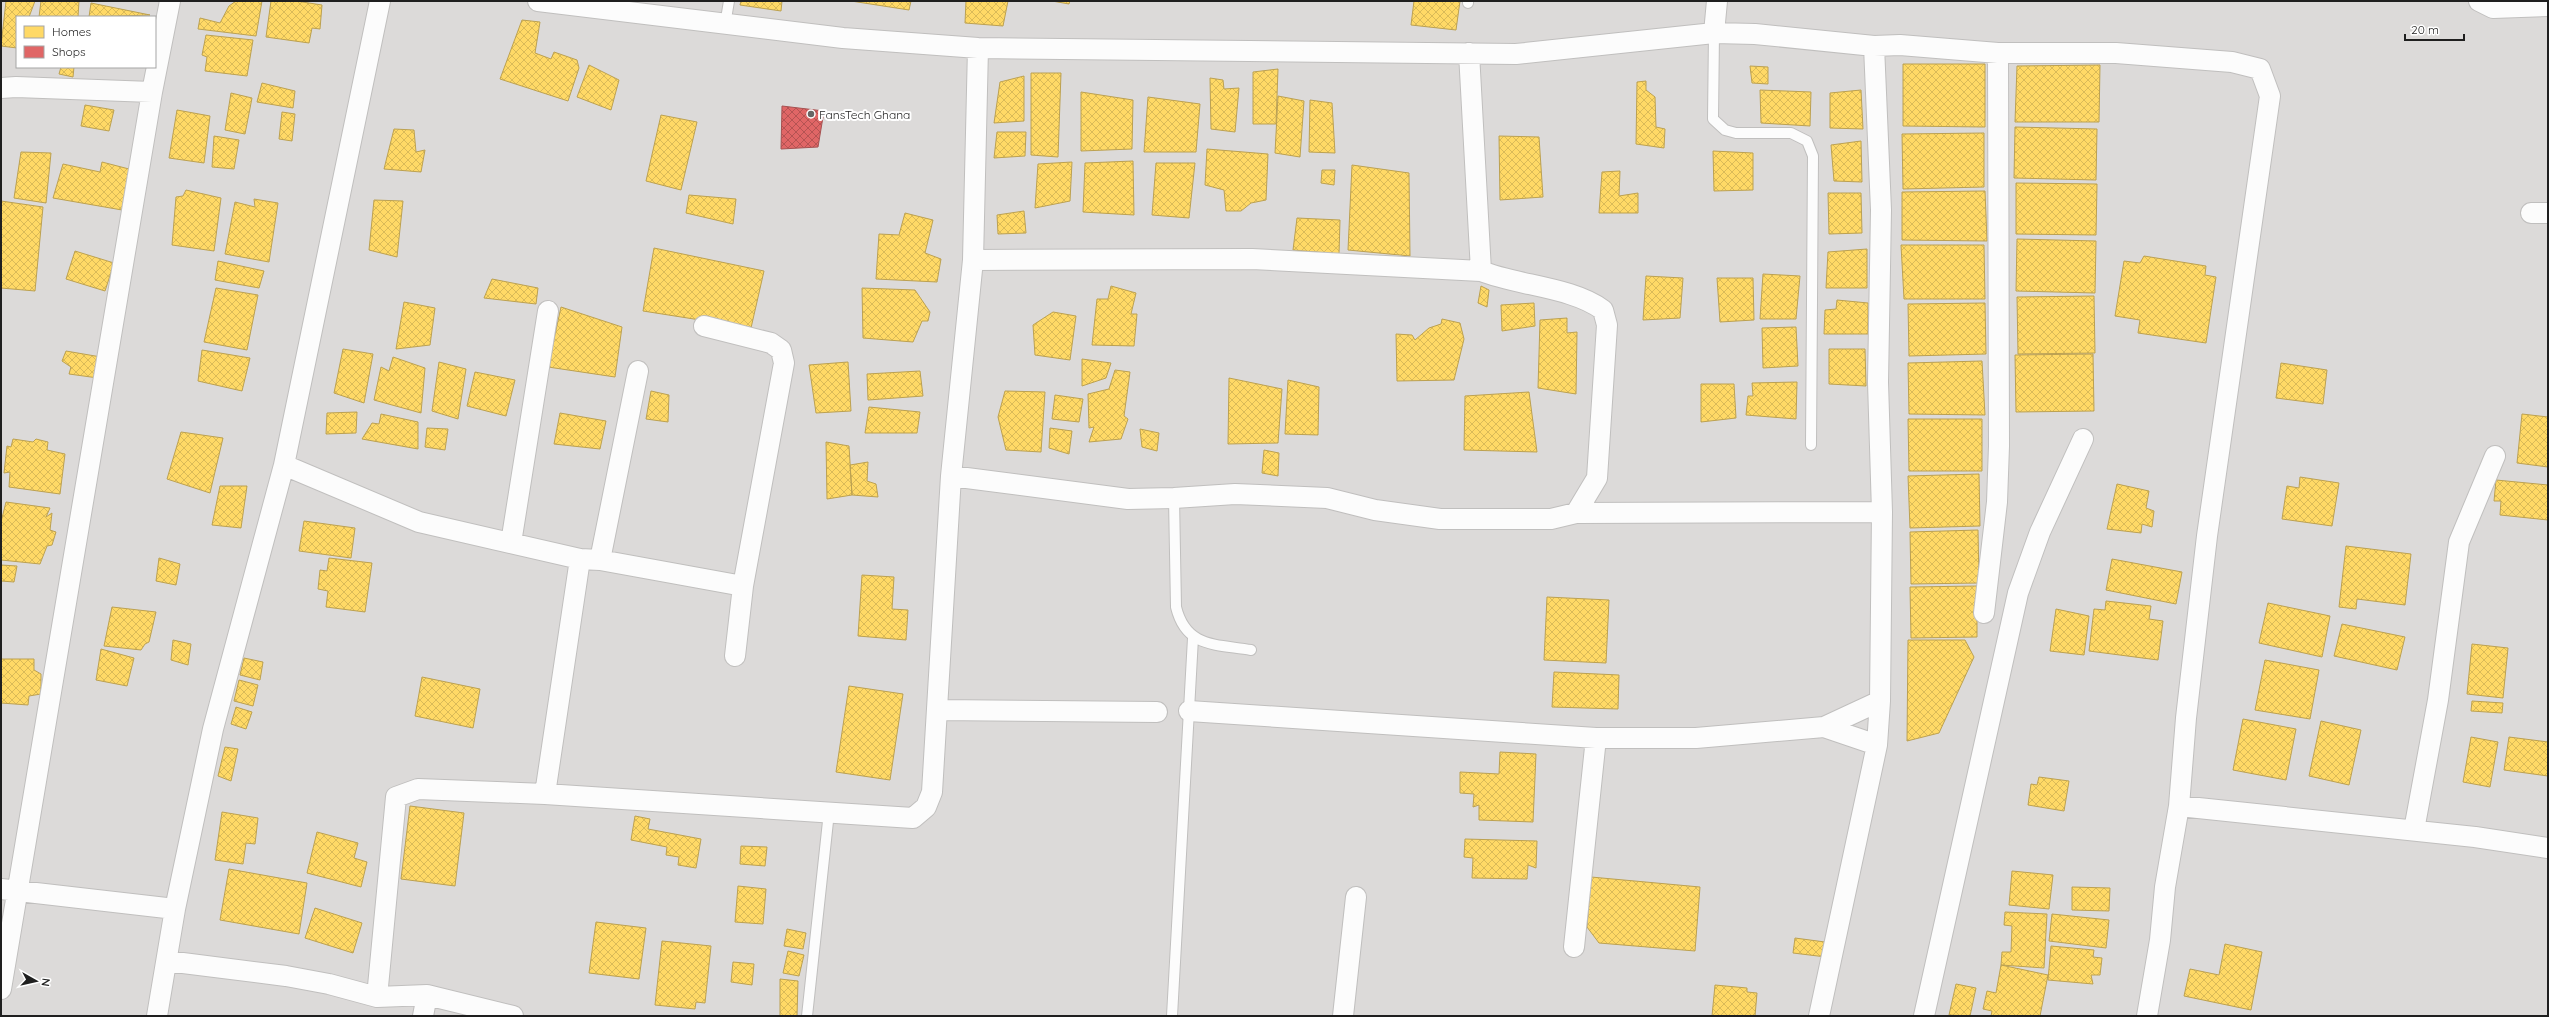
<svg xmlns="http://www.w3.org/2000/svg" width="2549" height="1017" viewBox="0 0 2549 1017" font-family="Quicksand,sans-serif">
<style>
.residential{fill:#dcdad9;fill-rule:evenodd}
.homes{fill:url(#homes-cross-hatch);stroke:#bca151}
.shops{fill:url(#shops-cross-hatch);stroke:#a65151}
.lines{fill:none;stroke-linecap:round;stroke-linejoin:round}
.service-casing{stroke:#c0bfbe;stroke-width:12}
.minor-casing{stroke:#c0bfbe;stroke-width:22}
.service{stroke:#fcfcfc;stroke-width:10}
.minor{stroke:#fcfcfc;stroke-width:20}
.poi-dot{fill:#676665;stroke:#fff;stroke-width:1.5}
.labels{text-anchor:middle;dominant-baseline:central;stroke-width:4;stroke-linejoin:round;paint-order:stroke}
.poi-label{font-size:12px;fill:#1f1f1f;stroke:#fff;text-anchor:start}
</style>
<defs>
<pattern id="homes-cross-hatch" width="8" height="8" patternUnits="userSpaceOnUse"><rect width="8" height="8" fill="#ffd966"/><path d="M0 0l8 8M0 8l8-8" fill="none" stroke="#daba58"/></pattern>
<pattern id="shops-cross-hatch" width="8" height="8" patternUnits="userSpaceOnUse"><rect width="8" height="8" fill="#e06666"/><path d="M0 0l8 8M0 8l8-8" fill="none" stroke="#b55353"/></pattern>
</defs>
<rect width="100%" height="100%" fill="#edeae8"/>
<path class="residential" d="M1,1H2548V1016H1ZM17,17H155V67H17Z"/>
<path class="homes" d="M6,1H35L29,17H17V48L1,46Z
M41,1H79L78,17H39Z
M236,1H262L256,36L198,29L200,18L220,23L229,6Z
M271,1H296L322,5L320,29L312,28L309,43L266,37Z
M741,1H782L781,11L740,5Z
M851,1H911L909,10Z
M966,1H1008L1003,26L965,23Z
M1052,1H1070L1069,4Z
M1414,1H1460L1456,30L1411,25Z
M91,3L150,15L89,17Z
M522,20L540,22L535,53L551,59L554,52L577,60L579,68L568,101L500,79Z
M206,35L253,40L247,76L205,71L207,57L202,55Z
M1903,64H1985V127L1903,126Z
M589,65L619,80L611,110L577,97Z
M2100,65L2099,122H2015L2017,66Z
M1750,66L1768,67V84L1752,83Z
M61,67H74L73,77L59,74Z
M1278,69L1276,124H1253V72Z
M1031,73H1061L1058,157L1031,155Z
M1024,76V121L994,123L1000,82Z
M1210,78L1223,80L1224,89L1239,88L1235,132L1211,129Z
M1646,81V90L1655,97L1656,127L1665,129L1664,148L1636,144L1637,82Z
M262,83L295,91L293,108L257,102Z
M1760,90L1811,92L1810,126L1761,123Z
M1861,90L1863,129L1830,128V93Z
M1081,92L1133,100L1132,149L1081,151Z
M231,93L252,98L245,134L225,130Z
M1278,96L1304,101L1300,157L1275,153Z
M1148,97L1200,104L1196,152H1144Z
M1310,100L1332,103L1335,153L1309,152Z
M85,105L114,110L109,131L81,126Z
M177,110L210,116L204,163L169,158Z
M282,112L295,114L292,141L279,139Z
M661,115L697,122L681,190L646,181Z
M2015,127L2097,129L2096,180L2014,178Z
M394,129L414,130L416,152L425,150L421,172L384,169Z
M997,132H1026L1025,156L994,158Z
M1984,133V187L1903,189L1902,134Z
M214,136L239,140L234,169L212,167Z
M1499,136L1539,137L1543,197L1500,200Z
M1861,141L1862,182L1834,181L1831,145Z
M1207,149L1268,154L1266,200L1251,203L1241,211H1226L1224,190L1205,185Z
M1713,151L1753,153V190L1714,191Z
M21,152L51,153L46,203L14,198Z
M1133,161L1134,215L1083,212L1085,163Z
M102,162L129,169L122,210L53,198L63,164L100,172Z
M1072,162L1070,201L1035,208L1038,164Z
M1156,163H1195L1189,218L1152,215Z
M1352,165L1409,173L1410,256L1348,250Z
M1322,170H1335L1334,185L1321,183Z
M1620,171L1619,196L1638,193V213H1599L1602,172Z
M2016,183L2097,184L2096,235L2016,234Z
M186,190L221,198L214,251L172,245L176,197L183,196Z
M1985,191L1987,241L1902,240V192Z
M1828,193H1861L1862,233L1829,234Z
M689,195L736,199L733,224L686,213Z
M254,199L278,203L269,262L225,254L235,202L255,207Z
M374,200L403,201L397,257L369,250Z
M1,201L43,207L35,291L1,288Z
M1024,211L1026,233L998,234L997,215Z
M905,213L933,220L925,253L941,259L937,282L876,279L879,234L899,235Z
M1297,218L1340,220L1339,254L1293,250Z
M2017,239L2096,241L2095,293L2016,291Z
M1901,245H1984L1985,299H1904Z
M654,248L764,271L751,328L643,311Z
M1867,249V288H1826L1828,252Z
M75,251L114,263L105,291L66,279Z
M2144,256L2206,266L2205,275L2216,277L2206,343L2138,333L2140,320L2115,316L2124,261L2140,263Z
M218,261L264,271L259,288L215,280Z
M1763,274L1800,276L1796,319H1760Z
M1646,276L1683,278L1680,318L1643,320Z
M1717,278H1753L1754,320L1720,322Z
M492,279L538,288L536,304L484,298Z
M1111,286L1136,293L1131,314H1137L1134,346L1092,345L1097,299H1108Z
M1481,286L1489,290L1487,307L1478,303Z
M216,288L258,295L247,350L204,342Z
M862,288L915,290L930,312L928,321H922L913,342L863,338Z
M2094,296L2095,353L2018,354L2017,297Z
M1837,300L1868,303V334H1824L1825,310L1836,309Z
M404,302L435,308L430,345L396,349Z
M1534,303L1535,326L1502,331L1501,305Z
M1985,303L1986,354L1909,356L1908,304Z
M561,307L622,327L615,377L548,367Z
M1053,312L1076,316L1070,360L1035,355L1033,325Z
M1567,318V333L1577,332L1576,394L1538,388L1540,320Z
M1442,319L1460,323L1464,339L1454,380L1397,381L1396,334L1412,335L1415,340L1429,328L1441,324Z
M1796,327L1798,366L1763,368L1762,328Z
M343,349L373,354L364,403L334,393Z
M1829,349H1865L1866,386L1829,384Z
M202,350L250,358L242,391L198,381Z
M66,351L101,357L98,378L69,374L71,367L62,361Z
M2093,354L2094,411L2016,412L2015,355Z
M393,357L425,368L421,413L374,400L381,367L389,371Z
M1082,359L1111,363L1106,378L1082,386Z
M1982,361L1985,415L1909,414L1908,363Z
M439,362L466,369L458,419L432,411Z
M848,362L851,411L816,413L809,365Z
M2281,363L2327,370L2323,404L2276,398Z
M1115,370L1130,372L1124,416L1128,419L1121,439L1089,442L1094,427L1089,428L1088,394L1109,389Z
M920,371L923,396L868,400L867,374Z
M475,372L515,380L506,416L467,406Z
M1229,378L1282,389L1278,443L1228,444Z
M1288,380L1319,387L1318,435L1285,434Z
M1797,382L1796,419L1746,415L1748,396H1753L1752,383Z
M1701,384H1734L1736,418L1701,422Z
M651,391L669,395L668,422L646,419Z
M1005,391L1045,392L1041,452L1006,450L998,417Z
M1529,392L1537,452L1464,450L1465,396Z
M1055,395L1083,399L1079,422L1052,419Z
M869,407L920,412L917,433H865Z
M357,412L356,433L326,434L327,413Z
M560,413L606,421L600,449L554,444Z
M381,414L418,422V449L362,439L372,423L379,424Z
M2522,414L2548,417V467L2517,463Z
M1908,419H1982V471H1909Z
M427,428L448,429L445,450L425,447Z
M1050,428L1072,431L1069,454L1049,448Z
M1140,429L1159,433L1157,451L1142,447Z
M181,432L223,438L210,493L167,479Z
M13,439L33,442L36,439L48,442L47,450L65,454L60,494L9,487L10,472L4,473L7,446L11,447Z
M826,442L849,446L852,495L827,499Z
M1264,450L1279,453L1278,476L1262,473Z
M868,462L867,481L876,484L878,497L852,495L850,465Z
M1979,474L1980,526L1910,528L1908,476Z
M2300,477L2339,483L2332,526L2282,519L2287,486L2299,488Z
M2496,480L2548,485V520L2500,515L2501,501H2494Z
M2117,484L2149,491L2146,508L2154,511L2152,527L2142,524L2141,533L2107,529Z
M220,486H247L241,528L212,525Z
M6,502L50,508L46,517L52,513L50,530L56,532L52,545L47,546L40,564L1,560V522Z
M304,521L355,528L351,558L299,551Z
M1978,530L1979,583L1911,584L1910,532Z
M2346,546L2411,554L2405,605L2357,599L2356,609L2339,607Z
M159,558L180,564L176,585L156,581Z
M329,558L372,563L365,612L326,607L328,591L318,589L320,570L327,571Z
M2112,559L2182,572L2176,604L2106,590Z
M1,565L17,566L14,582L1,581Z
M862,575L894,577L892,609L908,610L906,640L858,636Z
M1977,586V637L1911,638L1910,587Z
M1547,597L1609,600L1606,663L1544,660Z
M2106,601L2151,606L2149,619L2163,621L2158,660L2089,651L2094,609L2105,610Z
M2268,603L2330,616L2322,657L2259,643Z
M112,607L156,612L149,642L145,644L141,650L104,646Z
M2056,609L2089,616L2084,655L2050,651Z
M2342,624L2405,637L2397,670L2334,656Z
M173,640L191,644L188,665L171,660Z
M1908,640H1965L1974,657L1939,733L1907,741Z
M2472,644L2508,648L2503,698L2467,694Z
M101,649L134,658L127,686L96,680Z
M244,658L263,662L260,680L240,675Z
M1,659H34V670L41,674V694L29,696L28,705L1,703Z
M2265,660L2319,670L2310,719L2255,710Z
M1554,672L1619,675L1618,709L1552,707Z
M422,677L480,689L473,728L415,716Z
M239,680L258,685L253,706L234,701Z
M849,686L903,694L890,780L836,772Z
M2472,701L2503,703L2502,713L2471,711Z
M236,707L252,712L246,729L231,724Z
M2243,719L2296,729L2286,780L2233,770Z
M2321,721L2361,730L2349,785L2309,776Z
M2471,737L2498,742L2490,787L2463,782Z
M2509,737L2548,742V776L2504,770Z
M225,747L238,749L231,781L218,776Z
M1500,752L1536,754L1533,822L1479,820V805L1473,807L1474,794L1460,793V772L1499,774Z
M2039,777L2069,781L2064,811L2028,805L2031,784L2037,785Z
M410,806L464,813L455,886L401,879Z
M222,812L258,818L255,844L246,843L243,864L215,860Z
M635,816L650,819L648,829L701,839L696,868L678,865L679,857L666,855L667,847L631,840Z
M317,832L358,843L354,858L367,862L361,887L307,873Z
M1465,839L1537,841L1536,868L1528,865L1527,879L1472,878L1473,858L1464,857Z
M741,846L767,847L765,866L740,864Z
M229,869L307,883L299,934L220,920Z
M2012,871L2053,875L2049,909L2009,905Z
M1591,877L1700,887L1695,951L1599,943L1587,927Z
M738,886L766,889L763,924L735,922Z
M2072,887L2110,888L2109,911L2072,910Z
M315,908L362,923L353,953L305,938Z
M2005,912L2047,914L2044,968L2001,965L2002,952H2011L2012,926L2004,925Z
M2052,914L2109,920L2106,948L2049,941Z
M596,922L646,928L639,979L589,973Z
M787,929L806,933L803,949L784,946Z
M1795,938L1825,942L1826,957L1793,953Z
M662,941L711,946L705,1003L696,1002L695,1009L655,1005Z
M2225,944L2262,952L2251,1010L2184,996L2190,969L2219,975Z
M2051,946L2094,950L2093,957L2102,958L2100,975H2091L2093,984L2048,980Z
M788,951L804,955L799,976L783,973Z
M733,962L754,964L752,985L731,982Z
M2001,965L2048,975L2040,1016H1991L1992,1011L1983,1009L1987,991L1996,993Z
M780,979L798,981L797,1016H780Z
M1956,984L1976,988L1970,1016L1949,1015Z
M1715,985L1747,988V992L1757,993L1755,1016H1712Z"/>
<path class="shops" d="M782,106L824,111L818,147L781,149Z"/>
<g class="lines">
<defs>
<path id="service" d="M1468,3V1
M725,25L729,1
M1714,33L1713,119L1725,130L1736,133H1791L1807,141L1813,156L1811,445
M1174,498L1176,607C1186,648 1216,644 1251,650
M807,1016L829,812
M1172,1016L1193,638"/>
<path id="minor" d="M538,1L843,38L978,48L1516,54L1714,33L1755,34L1874,46L1900,45L1998,53H2116L2232,62L2260,69L2270,96L2207,536L2186,718L2179,806L2165,887L2160,940L2147,1016
M2479,1L2493,8L2548,6
M1714,33L1717,1
M1469,53L1481,271
M1,88L16,87L152,92
M2531,213H2548
M704,326L771,343L781,350L784,363L743,586L735,656
M284,465L419,522L580,559L600,560L743,586
M951,476L1128,499L1174,498L1235,494L1327,498L1375,510L1440,519H1551L1576,513L1597,478L1607,325L1603,310C1572,287 1519,286 1481,271L1252,259L973,260
M1576,513L1882,512
M511,543L548,311
M600,560L638,371
M1984,613L1997,502L1999,446L1998,53
M937,710L1157,712
M1189,711L1596,738H1696L1824,727L1880,701
M1824,727L1877,745
M545,794L580,559
M2179,806L2475,837L2548,848
M2414,830L2438,700L2459,542L2495,456
M1,889L175,909
M1574,947L1596,738
M167,961L286,976L329,984L377,997L427,995L513,1016
M1,989L152,92L170,1
M377,997L396,797L418,789L545,794L913,818L926,807L932,792L951,476L973,260L978,48
M157,1016L175,909L213,729L284,465L380,1
M423,1016L427,995
M1343,1016L1356,897
M1819,1016L1877,745L1880,701L1882,512L1878,382L1881,210L1874,46
M1924,1016L2018,593L2040,532L2083,439"/>
</defs>
<use href="#service" class="service-casing"/>
<use href="#minor" class="minor-casing"/>
<use href="#service" class="service"/>
<use href="#minor" class="minor"/>
</g>
<circle class="poi-dot" cx="811" cy="114" r="4"/>
<g class="labels">
<g class="poi-label">
<text x="819" y="114">FansTech Ghana</text>
</g>
</g>
<rect width="2549" height="1017" fill="none" stroke="#1f1f1f" stroke-width="4"/>
<rect x="16" y="16" width="140" height="52" fill="#ffffff" stroke="#a5a5a5"/>
<rect x="24" y="26" width="20" height="12" fill="#ffd966" stroke="#a5a5a5"/>
<text x="52" y="36" font-size="12" fill="#1f1f1f">Homes</text>
<rect x="24" y="46" width="20" height="12" fill="#e06666" stroke="#a5a5a5"/>
<text x="52" y="56" font-size="12" fill="#1f1f1f">Shops</text>
<g transform="translate(36 981) rotate(98)" stroke="#ffffff" stroke-width="3" paint-order="stroke">
<path d="M0-3L7 15L0 10L-7 15Z" fill="#1f1f1f"/>
<text y="-6" font-size="11" font-weight="bold" text-anchor="middle" fill="#1f1f1f">N</text>
</g>
<path d="M2405 34v6h59v-6" fill="none" stroke="#1f1f1f" stroke-width="2"/>
<text x="2411" y="34" font-size="12" fill="#1f1f1f" stroke="#ffffff" stroke-width="3" paint-order="stroke">20 m</text>
</svg>
